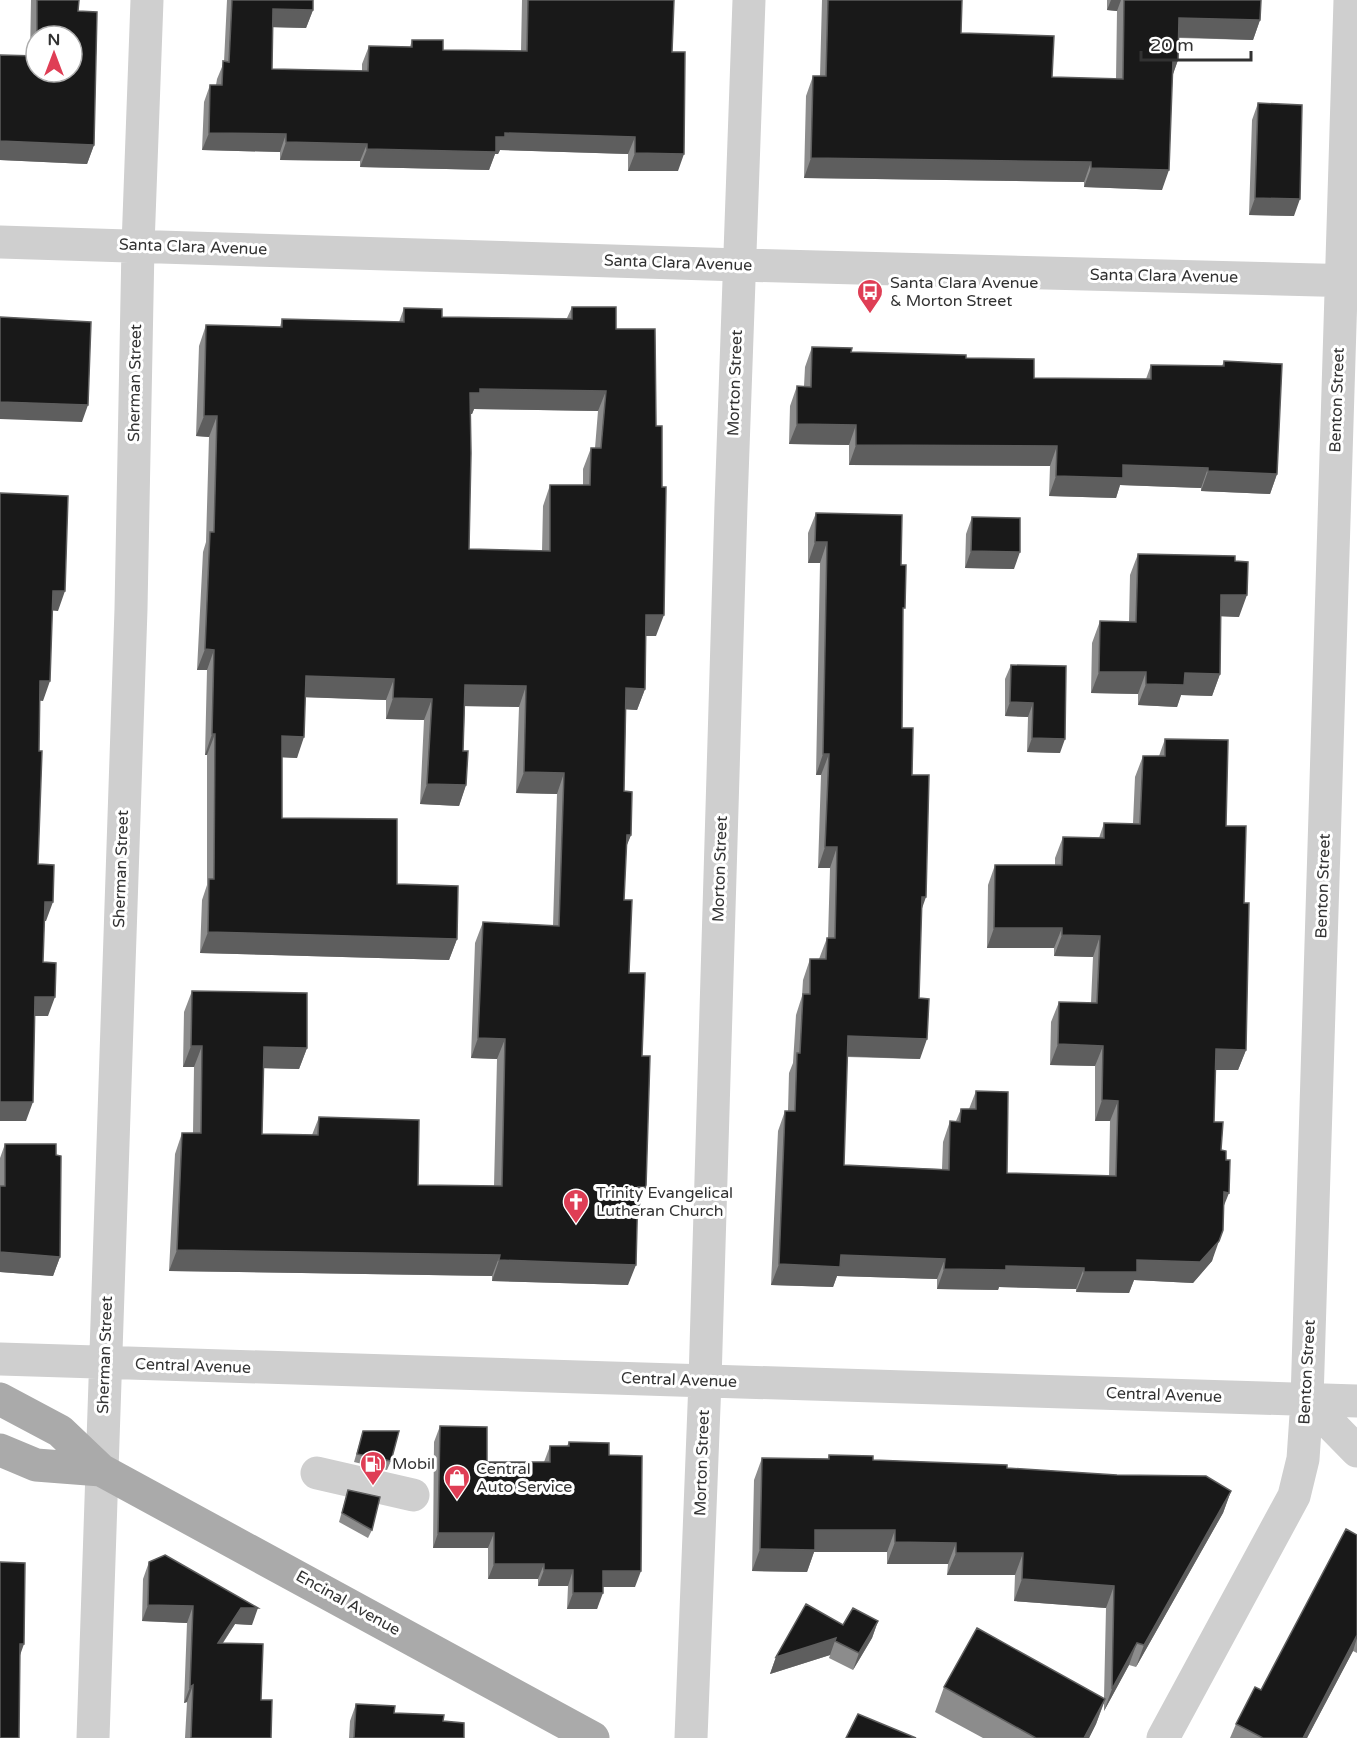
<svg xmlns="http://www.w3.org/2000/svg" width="1357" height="1738" viewBox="0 0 1357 1738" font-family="'Varela Round',sans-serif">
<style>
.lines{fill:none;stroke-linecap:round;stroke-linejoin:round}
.minor{stroke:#cfcfcf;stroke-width:33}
.major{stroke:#aaa;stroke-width:33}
.wall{fill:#8c8c8c;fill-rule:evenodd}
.shaded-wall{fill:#5e5e5e}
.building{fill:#191919;stroke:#5e5e5e;stroke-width:1.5;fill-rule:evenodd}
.labels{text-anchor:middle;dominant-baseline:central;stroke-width:6;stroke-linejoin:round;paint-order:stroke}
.street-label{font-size:16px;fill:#323232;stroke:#fff}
.poi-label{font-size:16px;fill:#323232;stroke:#fff;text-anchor:start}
</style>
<rect width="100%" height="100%" fill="#fff"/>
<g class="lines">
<path class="minor" d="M0,242L740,265L1357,281
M0,1359L1357,1401
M1307,1400L1357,1451
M317,1473L413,1495
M93,1738L131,609L138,246L147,0
M691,1738L705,1381L731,505L749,0
M1163,1738L1294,1496L1303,1459L1307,1400L1350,0"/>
<path class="major" d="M0,1399L60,1431L101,1470L593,1738
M0,1450L36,1465L101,1470"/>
</g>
<path class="wall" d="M31,0H79L78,11L97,12L94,145L87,164L0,160V55L30,56ZM36,36H72V72H36Z
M227,0H313V10L306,28L272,27V69L362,71V64L369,46L410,47L412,40L443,50L521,51L522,0H674L672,52L678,171H628V154L500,150L498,154H495L489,170L360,167V161L280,160V152L202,150L204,102L210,85H216L217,79L224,62Z
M822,0H962L961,33L1052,77L1116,79L1117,11L1107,10V0H1261L1260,20L1253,40L1179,38L1178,60L1172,76L1162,190L1084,187V182L804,178L806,96L813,76H820Z
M1258,103L1294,216L1249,215L1252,120Z
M572,307L616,329L656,636H646L645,689L637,710L626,709L624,791L631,835L626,846L624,900L629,973L642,1056L646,1187L639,1208H637L628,1285L492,1281V1276L169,1271L175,1154L182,1133H193L194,1067H183L184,1012L192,991L307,1048L299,1069L263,1068L262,1134L312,1135L319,1117L418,1185L494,1186L497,1059L471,1058L475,943L483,922L553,926L557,794L516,793L519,707L465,706L463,751L466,785L459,806L420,804L424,720L386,719V700L305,697L297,758L282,757V818L397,884L457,939L449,960L200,953L202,900L207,885V755H205L207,670H197L203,552L206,542L209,437L196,436L199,346L206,325L280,327L282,319L399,322L404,308L442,317L567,318ZM474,409L598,411L595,448H591L583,469V485H550L543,506L542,551L469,549L470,414H472Z
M812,347L851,352L966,358L1034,378L1146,379L1151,365L1222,366L1224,361L1277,474L1270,494L1201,491V488L1120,485L1116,498L1049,496L1050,466L849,465V445L789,444L790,406L797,386H804L805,367Z
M816,513L901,565L903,616L902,728L912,775L921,909L919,998L920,1059L847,1057L844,1165L942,1169L943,1142L950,1121H956L961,1109H969L976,1091L1007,1173L1109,1176L1110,1121H1095V1066L1050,1065L1051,1022L1059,1002L1091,1003L1093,957L1054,956V948H987L988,885L995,865H1055V858L1063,837L1099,838L1104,823H1133L1135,777L1143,756H1159L1165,739L1226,826L1244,903L1246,1050L1238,1070H1215L1214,1122L1221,1150L1224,1207L1212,1261L1193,1283L1134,1280L1129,1293L1076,1292V1289L999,1287L998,1290L937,1289V1279L837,1276L833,1287L771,1285L778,1131L785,1111H788L789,1073L793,1063L796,1015L802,996L803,980L810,959H819L827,938H828L830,868H818L821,775H816L820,563H808V533Z
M972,517L1014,569L965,568L966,534Z
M1138,554L1239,617L1221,616L1220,674L1212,696L1181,695L1177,707L1138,705V694L1091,693L1092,643L1100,621L1129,622L1130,575Z
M1011,665L1060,753L1027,752L1028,717L1005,716V679Z
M5,1144L60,1257L53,1276L0,1272V1158Z
M440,1426L487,1462H544L550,1446H567L569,1442L635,1587H603L597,1609H567L568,1586H538V1579H488V1548H433L434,1442Z
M363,1431L391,1461L387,1470L354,1462Z
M829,1455L873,1460L1007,1468L1231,1491L1223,1513L1136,1667L1129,1665L1104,1711V1703L1096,1724L1089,1738H983L935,1712L944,1687L1104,1698L1106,1608L1014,1601L1015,1575H947L948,1564H887V1552H814L807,1572L752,1571L754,1480L762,1458L828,1459Z
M348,1490L372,1530L368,1538L339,1522Z
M1357,1535V1653L1353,1651L1307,1738H1230L1236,1724L1261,1690Z
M149,1562L252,1625L235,1624L223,1643L261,1700L271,1738H185L187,1702L184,1703L187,1623L142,1621L143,1579Z
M878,1621L872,1638L853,1670L829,1658L830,1655L770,1674L776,1657L843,1625Z
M356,1704L394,1713L443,1721L464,1738H349L350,1721Z"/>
<path class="shaded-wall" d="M1111,0H1121L1117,11L1107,10Z
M273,9L313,10L306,28L266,27Z
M1179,18L1260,20L1253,40L1172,37Z
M1173,60H1178L1171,80Z
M209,133L286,134L280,152L202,150Z
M505,133L635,137L628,154L500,150L498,154H495L489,170L360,167L367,149L496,137Z
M0,141L94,145L87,164L0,160Z
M286,142L367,144L360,161L280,160Z
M635,153L684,154L678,171H628Z
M811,158L1091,162L1084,182L804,178Z
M1091,168L1169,170L1162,190L1084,187Z
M1255,198L1300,199L1294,216L1249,215Z
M480,389L606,391L598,411L474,409L472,414H462L470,393Z
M0,402L88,405L82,422L0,419Z
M204,416H217L209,437L196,436Z
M797,424L856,425L849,445L789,444Z
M856,445L1057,446L1050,466L849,465Z
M1123,465L1208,468L1201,488L1120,485L1116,498L1049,496L1056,476Z
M1208,471L1277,474L1270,494L1201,491Z
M815,542H827L820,563H808Z
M971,551L1020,552L1014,569L965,568Z
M53,591H65L58,611L46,610Z
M1221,595H1247L1239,617L1213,616Z
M646,615H664L656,636H639Z
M205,649L214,650L207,670H197Z
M1099,672H1146L1138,694L1091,693Z
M1185,673L1220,674L1212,696L1181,695L1177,707L1138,705L1146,684Z
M306,676L394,679L386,700L298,697Z
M40,681H50L43,701L33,700Z
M465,685L526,686L519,707L458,706Z
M626,688L645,689L637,710L619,709Z
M393,698L432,699L424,720L386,719Z
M1010,702L1033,703L1028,717L1005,716Z
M212,734H215L207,755H205Z
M282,736L304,737L297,758L274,757Z
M1032,738L1065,739L1060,753L1027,752Z
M823,754H829L821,775H816Z
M524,772L564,773L557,794L516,793Z
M427,784L466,785L459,806L420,804Z
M627,835H631L623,855Z
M825,847H837L830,868H818Z
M922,897H926L919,917Z
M45,902H53L46,921H38Z
M994,928H1062L1054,948H987Z
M208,932L457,939L449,960L200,953Z
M1062,935L1100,936L1093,957L1054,956Z
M35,997H55L48,1016H29Z
M848,1036L927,1039L920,1059L840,1056Z
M478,1038L505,1039L497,1059L471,1058Z
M1058,1044L1103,1046L1095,1066L1050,1065Z
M191,1046H202L194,1067H183Z
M264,1047L307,1048L299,1069L256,1068Z
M1216,1049L1246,1050L1238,1070H1208Z
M1102,1100L1118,1101L1110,1121H1095Z
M0,1102H33L26,1121H0Z
M638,1187H646L639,1208L630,1207Z
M1224,1192L1229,1193L1221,1213Z
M1219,1241L1212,1261L1193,1283L1134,1280L1129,1293L1076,1292L1084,1272Z
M177,1250L500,1255L492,1276L169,1271Z
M0,1252L60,1257L53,1276L0,1272Z
M841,1255L945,1259L937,1279L837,1276L833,1287L771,1285L779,1264Z
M499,1260L636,1265L628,1285L492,1281Z
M1006,1266L1084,1268L1076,1289L999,1287L998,1290L937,1289L944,1269Z
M1231,1491L1223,1513L1136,1667L1144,1645Z
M815,1530H895L887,1552H814L807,1572L752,1571L760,1549Z
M438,1533H494L488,1548H433Z
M895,1542L956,1543L948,1564H887Z
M956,1553H1023L1015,1575H947Z
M494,1564H544L538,1579H488Z
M544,1570H573L568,1586H538Z
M603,1571H641L635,1587H597Z
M1022,1579L1114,1586L1106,1608L1014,1601Z
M573,1593H603L597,1609H567Z
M148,1605L193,1606L187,1623L142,1621Z
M241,1608H258L252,1625L235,1624L212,1659L218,1643Z
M878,1621L872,1638L853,1670L859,1653Z
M1357,1635V1638L1353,1651L1307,1738H1303Z
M836,1638L830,1655L770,1674L776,1657Z
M1137,1643L1129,1665L1104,1711L1112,1689Z
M20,1644H24L18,1661Z
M193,1685L187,1702L184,1703L190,1687Z
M1105,1699L1096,1724L1089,1738H1084Z"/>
<path class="building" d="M37,0H79L78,11L97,12L94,145L0,141V55L36,56V72H72V36H37Z
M232,0H313V10L273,9L272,69L368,71L369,46L412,47V40H443V50L527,51L528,0H674L672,52H685L684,154L635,153V137L505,133V137H496V152L367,149V144L286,142V134L209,133L210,85H222L223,61L229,62Z
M828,0H962L961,33L1054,36L1052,77L1123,79L1124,0H1261L1260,20L1179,18L1178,60H1173L1169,170L1091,168V162L811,158L813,76H826Z
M1258,103L1302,105L1300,199L1255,198Z
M572,307H616V329H655L656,426H662V487H666L664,615H646L645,689L626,688L624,791L632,792L631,835H627L624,900H632L629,973H645L642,1056H650L646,1187H638L636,1265L499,1260L500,1255L177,1250L182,1133H201L202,1046H191L192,991L307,993V1048L264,1047L262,1134L318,1135L319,1117L419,1120L418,1185L502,1186L505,1039L478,1038L483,922L559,926L564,773L524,772L526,686L465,685L463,751H468L466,785L427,784L432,699L393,698L394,679L306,676L304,737L282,736V818L397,819V884L458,886L457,939L208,932L209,879H214L215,734H212L214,650L205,649L210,532H214L217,416H204L206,325L282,327V319L404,322V308L442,309V317L572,319ZM480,389L606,391L601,448H591L590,485H550V551L469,549L471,453L470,393H480Z
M0,317L91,322L88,405L0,402Z
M812,347L852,348L851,352L966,355V358L1034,359V378L1151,379V365L1224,366V361L1282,364L1277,474L1208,471V468L1123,465V478L1056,476L1057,446L856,445V425L797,424V386L811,387Z
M0,493L68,496L65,591H53L50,681H40L39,751H42L38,864L54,865L53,902H45L43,962L56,963L55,997H35L33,1102H0Z
M816,513L902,515L901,565H906L905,608H903L902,728H913L912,775H929L926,897H922L919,998L929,999L927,1039L848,1036L844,1165L949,1170L950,1121L960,1122L961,1109H976V1091L1008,1092L1007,1173L1116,1176L1118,1101L1102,1100L1103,1046L1058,1044L1059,1002L1097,1003L1100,936L1062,935V928H994L995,865H1062L1063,837L1104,838V823L1140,824L1143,756H1165V739L1228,740L1226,826H1246L1244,903H1249L1246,1050L1216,1049L1214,1122H1223L1221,1150L1226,1151V1160H1230L1229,1193L1224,1192L1223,1230L1219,1241L1200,1262L1137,1260V1272H1084V1268L1006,1266V1270L944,1269L945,1259L841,1255L840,1267L779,1264L785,1111H795L797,1053H800L803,994H810V959H826L827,938H835L837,847H825L829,754H823L827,542H815Z
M972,517L1020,518V552L971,551Z
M1138,554L1235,556V561L1248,562L1247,595H1221L1220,674L1185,673L1184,685L1146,684V672H1099L1100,621L1136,622Z
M1011,665L1066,666L1065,739L1032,738L1033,703L1010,702Z
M5,1144H56V1155L61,1156L60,1257L0,1252V1186H5Z
M440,1426L487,1427V1462H550V1446H569V1442L609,1443V1455L642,1456L641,1571H603V1593H573V1570H544V1564H494V1533H438Z
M363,1431H399L391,1461L357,1454Z
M829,1455L873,1456V1460L1007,1465V1468L1117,1475L1206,1476L1231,1491L1144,1645L1137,1643L1112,1689L1114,1586L1022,1579L1023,1553H956V1543L895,1542V1530H815V1550L760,1549L762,1458L829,1459Z
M348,1490L380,1497L372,1530L342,1513Z
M1346,1529L1357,1535V1635L1303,1738H1263L1236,1724L1255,1687L1261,1690Z
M165,1555L258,1608H241L218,1643L263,1644L261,1700H272L271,1738H191L193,1685L190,1687L193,1606L148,1605L149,1562Z
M0,1562L25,1563L24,1644H20L19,1738H0Z
M806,1604L843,1625L853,1608L878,1621L859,1653L835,1641L836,1638L776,1657Z
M977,1628L1105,1699L1084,1738H1036L944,1687Z
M356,1704L395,1706L394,1713L444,1715L443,1721L464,1723V1738H354Z
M858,1714L916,1738H846Z"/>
<defs>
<symbol id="bus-pin" viewBox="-11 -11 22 30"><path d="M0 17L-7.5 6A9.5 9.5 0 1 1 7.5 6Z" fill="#df3e55" stroke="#fff"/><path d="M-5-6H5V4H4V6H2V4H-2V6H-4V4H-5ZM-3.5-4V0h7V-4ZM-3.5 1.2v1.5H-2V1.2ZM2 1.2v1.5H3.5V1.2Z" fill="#fff"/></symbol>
<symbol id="church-pin" viewBox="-11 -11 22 30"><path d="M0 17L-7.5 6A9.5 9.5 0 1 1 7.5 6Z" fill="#df3e55" stroke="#fff"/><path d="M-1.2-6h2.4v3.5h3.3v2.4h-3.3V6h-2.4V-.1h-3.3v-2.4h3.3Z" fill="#fff"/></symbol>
<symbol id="fuel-pin" viewBox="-11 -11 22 30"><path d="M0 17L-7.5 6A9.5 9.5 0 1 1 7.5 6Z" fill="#df3e55" stroke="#fff"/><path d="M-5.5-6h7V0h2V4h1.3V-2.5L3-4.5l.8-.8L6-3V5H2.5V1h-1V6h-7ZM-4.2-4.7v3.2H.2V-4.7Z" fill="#fff"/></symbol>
<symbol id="shop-pin" viewBox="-11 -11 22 30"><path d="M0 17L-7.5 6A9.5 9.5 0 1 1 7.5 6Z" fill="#df3e55" stroke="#fff"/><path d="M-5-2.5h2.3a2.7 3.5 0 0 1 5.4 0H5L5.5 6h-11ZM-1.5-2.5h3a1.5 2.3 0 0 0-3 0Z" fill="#fff"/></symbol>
</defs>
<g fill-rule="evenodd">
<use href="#bus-pin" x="855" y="277" width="30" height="40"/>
<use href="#church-pin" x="561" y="1187" width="30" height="40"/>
<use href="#fuel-pin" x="358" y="1449" width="30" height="40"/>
<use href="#shop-pin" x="442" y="1463" width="30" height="40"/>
</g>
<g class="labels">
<g class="street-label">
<text transform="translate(193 247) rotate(2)">Santa Clara Avenue</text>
<text transform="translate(678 263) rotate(2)">Santa Clara Avenue</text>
<text transform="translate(1164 276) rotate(1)">Santa Clara Avenue</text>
<text transform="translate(135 383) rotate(-89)">Sherman Street</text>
<text transform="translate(735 383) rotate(-88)">Morton Street</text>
<text transform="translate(1337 400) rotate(-88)">Benton Street</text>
<text transform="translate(121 869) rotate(-88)">Sherman Street</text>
<text transform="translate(720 869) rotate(-88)">Morton Street</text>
<text transform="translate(1323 886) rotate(-88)">Benton Street</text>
<text transform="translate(105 1355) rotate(-88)">Sherman Street</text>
<text transform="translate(193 1366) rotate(2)">Central Avenue</text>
<text transform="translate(1307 1372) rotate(-87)">Benton Street</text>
<text transform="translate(679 1380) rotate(2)">Central Avenue</text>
<text transform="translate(1164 1395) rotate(2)">Central Avenue</text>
<text transform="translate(702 1463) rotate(-88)">Morton Street</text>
<text transform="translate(348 1603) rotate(29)">Encinal Avenue</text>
</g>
<g class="poi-label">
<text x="890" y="283">Santa Clara Avenue<tspan x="890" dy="18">&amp; Morton Street</tspan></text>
<text x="596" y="1193">Trinity Evangelical<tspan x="596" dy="18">Lutheran Church</tspan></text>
<text x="392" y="1464">Mobil</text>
<text x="476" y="1469">Central<tspan x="476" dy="18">Auto Service</tspan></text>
</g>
</g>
<g transform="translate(54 54)"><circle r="28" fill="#ffffff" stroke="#adadad" stroke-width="1.5"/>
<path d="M0-4.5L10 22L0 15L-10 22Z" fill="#df3e55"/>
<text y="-9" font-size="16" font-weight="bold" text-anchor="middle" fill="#323232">N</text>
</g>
<path d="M1141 51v9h110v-9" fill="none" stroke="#323232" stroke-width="3"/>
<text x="1150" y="51" font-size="18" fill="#323232" stroke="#ffffff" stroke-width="4.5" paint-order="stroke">20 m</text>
</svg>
